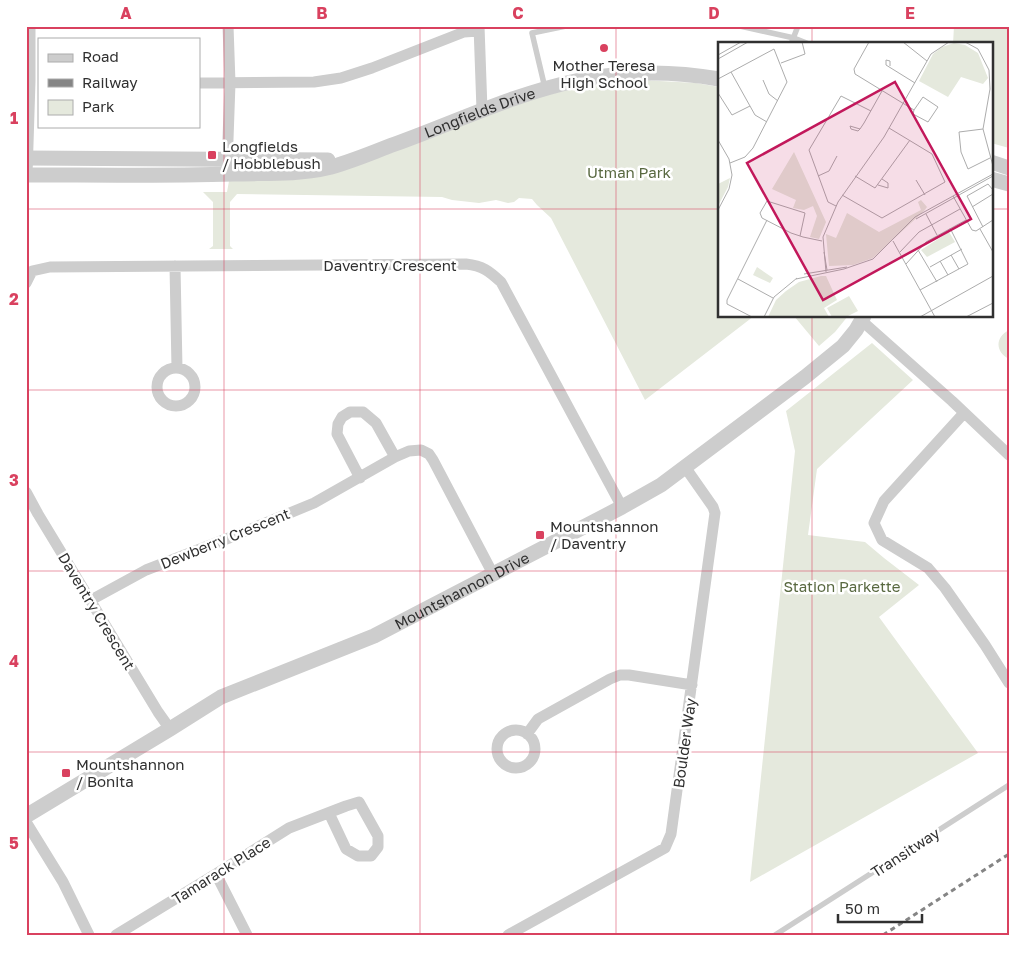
<svg xmlns="http://www.w3.org/2000/svg" width="1035" height="961" viewBox="0 0 1035 961" font-family="'Golos Text',sans-serif">
<style>
.green{fill:#e5e9dd}
.lines{fill:none;stroke-linecap:round;stroke-linejoin:round}
.service{stroke:#cdcdcd;stroke-width:5.5}
.minor{stroke:#cdcdcd;stroke-width:11}
.tertiary{stroke:#cdcdcd;stroke-width:15}
.rail{stroke:#858585;stroke-width:3;stroke-dasharray:5 4;stroke-linecap:butt}
.grid{fill:none;stroke:#d9415f;stroke-width:1;stroke-opacity:0.55}
.poi-dot{fill:#d9415f;stroke:#fff;stroke-width:2}
.labels{text-anchor:middle;dominant-baseline:central;stroke-width:5;stroke-linejoin:round;paint-order:stroke}
.poi-label{font-size:15px;fill:#303030;stroke:#fff;text-anchor:start}
.street-label{font-size:15px;fill:#303030;stroke:#fff}
.park-label{font-size:15px;fill:#596941;stroke:#fff}
.inset-road{fill:none;stroke:#acacac;stroke-width:1}
.view{fill:#c2185b;fill-opacity:0.15;stroke:#c2185b;stroke-width:2.5}
.inset-edge{fill:none;stroke:#303030;stroke-width:2.5}
.neatline{fill:none;stroke:#d9415f;stroke-width:2}
.grid-label{font-size:16px;text-anchor:middle;font-weight:bold;fill:#d9415f}
</style>
<rect width="100%" height="100%" fill="#fff"/>
<path class="green" d="M954,26H1009V148L991,143V44H953Z
M641,80L696,83L719,87V316H754L645,400L551,218L537,205L532,199L519,198L514,202L508,203L496,200L479,203L452,200L442,197L237,194L230,202V246L233,249H209L213,246V202L203,192H227L229,181L295,179L537,97L595,84Z
M794,316H848L835,332L819,346Z
M1009,330V359C995,352 995,337 1009,330Z
M872,343L913,380L817,469L808,535L865,542L884,558L919,585L879,617L978,753L750,882L795,451L786,411Z"/>
<g class="lines">
<path class="service" d="M740,26L794,38L809,44
M791,44L798,26
M545,88L532,33L566,26
M775,935L1009,785"/>
<path class="minor" d="M479,26L482,110
M199,83L314,82L341,78L372,68L464,32L478,31
M227,167L230,83L228,26
M27,175L30,81V26
M175,266L177,368
M26,283L32,271L50,267L466,264C483,266 489,271 501,282L622,507
M862,321L952,401L1009,455
M157 387a19 19 0 1 1 38 0a19 19 0 1 1-38 0Z
M964,413L884,501L874,523L882,540L928,568L945,588L985,645L1009,683
M360,478L337,434L338,424L342,417L350,412H363L376,423L395,457
M26,492L38,514L158,712L170,729
M91,600L146,570L234,536L314,503L395,457L409,451L421,450L429,454L433,460L493,574
M497 749a19 19 0 1 1 38 0a19 19 0 1 1-38 0Z
M527,734L538,719L610,679L620,675H629L692,685
M26,822L63,882L89,935
M216,874L247,935
M116,935L216,874L289,828L346,806L359,802L378,836V847L371,856H358L346,849L329,813
M508,935L665,848L671,834L715,513L713,507L685,467"/>
<g class="tertiary">
<path d="M26,158L328,160"/>
<path d="M991,162L1009,168"/>
<path id="s1" d="M26,175C95,175 165,176 234,174C265,173 297,175 327,168C351,162 373,152 395,144C456,122 516,93 580,80C626,71 673,71 719,79"/>
<path d="M991,179L1009,184"/>
<path id="s2" d="M26,816L170,729L221,697L374,636L622,507L661,485L805,377L843,346L856,330L864,316"/>
</g>
<path class="rail" d="M883,935L1009,854"/>
</g>
<path class="grid" d="M224,26V935M420,26V935M616,26V935M812,26V44M26,209H719M991,209H1009M812,316V935M26,390H1009M26,571H1009M26,752H1009"/>
<g class="poi-dot">
<circle cx="604" cy="48" r="5"/>
<rect x="207" y="150" width="10" height="10" rx="2.5"/>
<rect x="535" y="530" width="10" height="10" rx="2.5"/>
<rect x="61" y="768" width="10" height="10" rx="2.5"/>
</g>
<g class="labels">
<g class="poi-label">
<text x="604" y="65" text-anchor="middle">Mother Teresa<tspan x="604" dy="17">High School</tspan></text>
<text x="222" y="146">Longfields<tspan x="222" dy="17">/ Hobblebush</tspan></text>
<text x="550" y="526">Mountshannon<tspan x="550" dy="17">/ Daventry</tspan></text>
<text x="76" y="764">Mountshannon<tspan x="76" dy="17">/ Bonita</tspan></text>
</g>
<g class="street-label">
<text stroke="none"><textPath href="#s1" startOffset="464">Longfields Drive</textPath></text>
<text x="390" y="265">Daventry Crescent</text>
<text transform="translate(225 538) rotate(-22)">Dewberry Crescent</text>
<text stroke="none"><textPath href="#s2" startOffset="492">Mountshannon Drive</textPath></text>
<text transform="translate(97 611) rotate(59)">Daventry Crescent</text>
<text transform="translate(684 743) rotate(-82)">Boulder Way</text>
<text transform="translate(905 852) rotate(-33)">Transitway</text>
<text transform="translate(221 870) rotate(-32)">Tamarack Place</text>
</g>
<g class="park-label">
<text x="629" y="172">Utman Park</text>
<text x="842" y="586">Station Parkette</text>
</g>
</g>
<g transform="translate(718 42)">
<rect width="275" height="275" fill="#fff"/>
<path d="M236,1L247,3L260,11L270,36L265,42L243,35L230,55L201,39L215,12L224,5ZM76,110L108,180L101,197L92,195L99,174L95,164L86,168L75,166L78,158L54,147ZM12,136L10,145L0,164V142ZM203,158L209,165L206,169L155,216L135,223L111,224L108,192L118,196L129,171L161,190L203,168L200,160ZM231,190L237,200L209,215L203,208ZM39,225L55,236L52,241L35,233ZM103,234H108L119,258L106,266L111,275H50L58,258L68,249L81,240ZM131,254L140,269L128,275H114L109,266Z" fill="#e5e9dd"/>
<path class="inset-road" d="M151,0L136,27L137,32L196,68L195,72L210,80L220,65L205,55L196,68M185,0L209,19M247,0L260,7L271,28L272,47L265,87L275,124M0,13L23,0M0,17L30,0M63,21L87,12L84,0M172,24V19L168,18V23L197,41M13,30L37,73L49,80M0,37L56,7L69,40L35,106L27,115L12,121M45,38L51,52L60,59M0,51L14,73L32,64M142,87L132,84L133,87L140,89L142,87L146,81L164,49M265,87L241,90L243,110L250,127L272,116M0,98L11,117L14,133L11,147L0,168M100,134L111,129L119,114M137,134L157,146L192,98M198,138L207,153M160,143L170,146V141L164,137M124,153L164,176L227,140L214,112L171,86M235,154L254,188L258,189L275,178M118,164L110,160L91,108L123,54L153,69M254,165L275,152M208,172L219,193M198,177L275,134M265,185L249,154L270,142L275,148M262,187L275,210M82,194L87,171L49,159L42,171L44,176L73,191L85,195L104,199M175,199L217,275M200,208L219,240M106,210L109,228M182,210L201,190L242,167M233,213L241,227M222,219L230,233M188,222L208,200L248,178M212,225L244,207M108,230L105,195L120,160L166,95L213,12L231,0M86,232L129,225M20,237L55,256M78,237L126,227L155,217L197,175L275,132M202,248L250,222L232,186M34,275L9,262V258L49,178M46,275L56,255L79,236M202,275L275,234M248,275L275,261"/>
<path class="view" d="M177,40L253,177L105,258L29,121Z"/>
<rect width="275" height="275" class="inset-edge"/>
</g>
<rect width="1035" height="961" fill="none" stroke="#ffffff" stroke-width="55"/>
<rect x="38" y="38" width="162" height="90" fill="#ffffff" stroke="#acacac"/>
<rect x="48" y="54" width="25" height="8" fill="#cdcdcd" stroke="#acacac"/>
<text x="82" y="62" font-size="15" fill="#303030">Road</text>
<rect x="48" y="79" width="25" height="8" fill="#858585" stroke="#acacac"/>
<text x="82" y="88" font-size="15" fill="#303030">Railway</text>
<rect x="48" y="100" width="25" height="15" fill="#e5e9dd" stroke="#acacac"/>
<text x="82" y="112" font-size="15" fill="#303030">Park</text>
<path d="M838 914v8h84v-8" fill="none" stroke="#303030" stroke-width="2.5"/>
<text x="845" y="914" font-size="15" fill="#303030" stroke="#ffffff" stroke-width="4" paint-order="stroke">50 m</text>
<rect x="28" y="28" width="980" height="906" class="neatline"/>
<g class="grid-label">
<text x="126" y="19">A</text>
<text x="322" y="19">B</text>
<text x="518" y="19">C</text>
<text x="714" y="19">D</text>
<text x="910" y="19">E</text>
<text x="14" y="124">1</text>
<text x="14" y="305">2</text>
<text x="14" y="486">3</text>
<text x="14" y="667">4</text>
<text x="14" y="849">5</text>
</g>
</svg>
